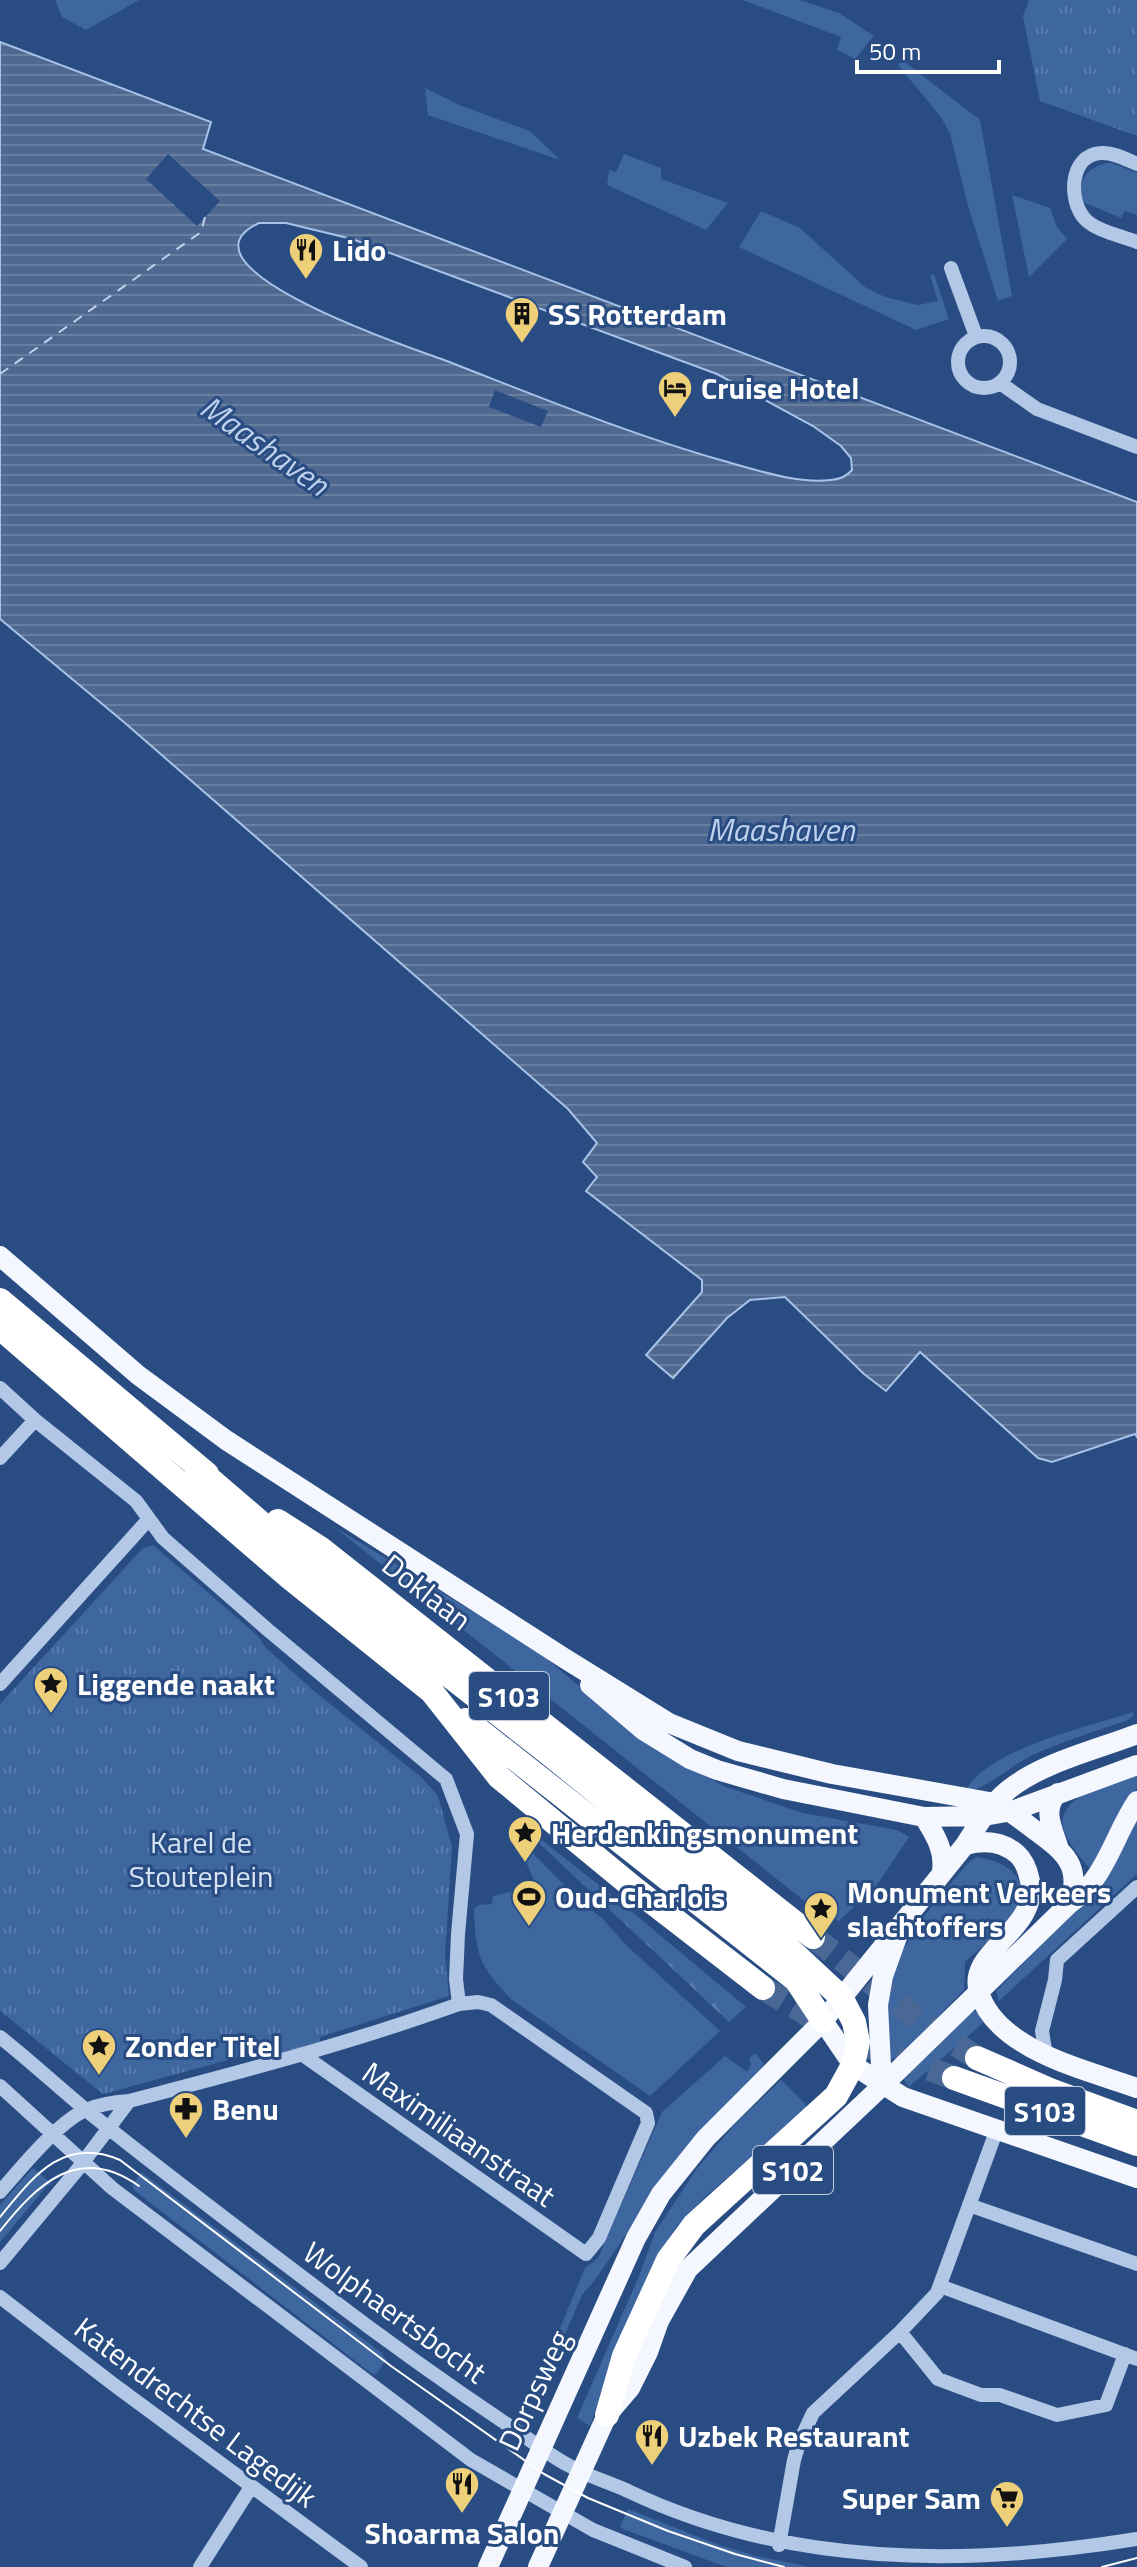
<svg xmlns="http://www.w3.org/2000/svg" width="1137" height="2567" viewBox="0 0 1137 2567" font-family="'Titillium Web',sans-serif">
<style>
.green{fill:#3e669f}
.forest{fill:url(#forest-firs)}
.park{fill:url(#park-tufts)}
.water{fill:url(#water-rules);stroke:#a8c3e7;stroke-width:2;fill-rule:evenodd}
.pier{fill:#294d83}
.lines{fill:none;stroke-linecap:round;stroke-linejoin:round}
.ferry{stroke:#bed2ee;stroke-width:2;stroke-dasharray:10 8;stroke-linecap:butt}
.highway-tunnel{stroke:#496896;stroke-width:24;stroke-dasharray:24 12;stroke-linecap:butt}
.minor{stroke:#b3c8e7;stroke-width:14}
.major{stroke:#f4f7fe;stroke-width:20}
.highway{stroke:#fff;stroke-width:24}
.tram{stroke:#fff;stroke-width:2}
.labels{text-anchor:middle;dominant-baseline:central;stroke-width:6;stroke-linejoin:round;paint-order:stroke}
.shield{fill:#294d83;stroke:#bfcada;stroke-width:2}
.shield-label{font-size:28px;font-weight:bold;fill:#fff}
.poi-label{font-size:30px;font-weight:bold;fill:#fff;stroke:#294d83;text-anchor:start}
.street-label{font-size:30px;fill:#fff;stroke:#294d83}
.park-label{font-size:30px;fill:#d6e3f5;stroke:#294d83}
.water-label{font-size:32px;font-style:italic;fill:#bed2ee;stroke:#294d83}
</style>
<defs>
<pattern id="forest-firs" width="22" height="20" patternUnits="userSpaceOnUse" patternTransform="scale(2)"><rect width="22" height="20" fill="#3e669f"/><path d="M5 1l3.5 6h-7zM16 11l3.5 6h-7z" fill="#5b7dad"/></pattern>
<pattern id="park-tufts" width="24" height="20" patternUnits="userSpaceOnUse" patternTransform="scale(2)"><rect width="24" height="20" fill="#3e669f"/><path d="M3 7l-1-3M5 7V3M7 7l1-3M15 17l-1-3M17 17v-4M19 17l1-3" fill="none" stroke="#5b7dad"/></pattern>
<pattern id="water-rules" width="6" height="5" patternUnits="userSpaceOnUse" patternTransform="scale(2)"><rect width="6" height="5" fill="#4f688f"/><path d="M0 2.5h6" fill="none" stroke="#697fa0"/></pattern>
</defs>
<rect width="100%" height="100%" fill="#294d83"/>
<path class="green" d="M55,0H139L86,30L62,17Z
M743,0H799L839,13L874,36L855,59L837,50L841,37Z
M902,60L980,120L1012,296L998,301L968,206L950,134L941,117L898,65Z
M425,88L459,105L530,131L560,160L428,115Z
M624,154L661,168V179L728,203L706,230L607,185L609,170L616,172Z
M1106,163H1112L1137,173V215L1125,211L1121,218L1083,202C1077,181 1085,169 1106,163Z
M1012,195L1050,208L1057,227L1067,239L1029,277Z
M761,211L800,228L865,287L885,297L918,305L938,301L930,275L934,274L949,319L916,330L739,247Z
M333,1526L538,1651L623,1724L679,1763L726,1787L803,1813L897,1830L909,1837L877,1885L839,1921L812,1907Z
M1133,1712V1716L1128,1720C1096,1731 1063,1741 1033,1755C1011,1765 990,1787 968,1791L966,1789C994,1747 1085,1728 1133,1712Z
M1137,1773V1788L1125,1803L1090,1869C1081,1858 1067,1842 1063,1828C1055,1796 1116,1781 1137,1773Z
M1137,1819V1874L999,2001L996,1991L1094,1892L1124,1846Z
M521,1841L581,1902L602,1918L625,1944L720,2031L650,2096L511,1999C478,1964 476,1956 474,1909L479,1905L492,1904L493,1896L519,1890L535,1883L518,1843Z
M976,1857C1002,1860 1031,1875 1018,1907C1010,1926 980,1948 965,1962L964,1990L900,2056L889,2060C888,2043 885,2025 886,2009C891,1948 931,1907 968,1863Z
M976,2011L984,2020L983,2023L909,2087L903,2079L971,2012Z
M754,2054H756L764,2064L762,2067L702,2128L668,2173L595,2280L582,2295L541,2390L538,2394L532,2395L585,2268L598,2258L662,2112L725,2056L747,2072L751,2065L749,2059Z
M781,2080L806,2105L805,2110L705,2197L676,2227L650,2272L619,2345L590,2426L577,2418L639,2276L655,2232L698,2167L738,2121Z
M33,2168L52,2184L47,2186L0,2242V2205Z
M141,2172L382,2353L386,2360L376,2374L371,2373L135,2191L132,2186Z
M628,2509L716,2544L756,2556L811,2567H728L718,2564L623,2529L620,2527Z"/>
<path class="forest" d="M524,1826L619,1901L746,2007L729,2022L523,1828Z"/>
<path class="park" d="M1029,0H1137V136L1040,101L1023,16Z
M153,1545L258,1636L266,1648L314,1691L421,1777L438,1796L452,1847L445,1954L449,1996L320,2037V2042L268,2057L265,2050L103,2094L0,2011V1704L143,1548Z"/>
<path class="water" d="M0,42L211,122L203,149L1137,502V1437L1135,1434L1052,1462L1038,1458L920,1352L886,1391L864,1374L785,1297L750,1300L727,1318L673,1378L646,1355L702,1292V1280L586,1191L597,1177L583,1162L597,1143L568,1109L125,723L0,619ZM259,223H286L352,239L717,374L813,426L841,446L851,458L852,470C846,477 840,479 831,480C796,484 757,470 724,461C629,434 537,396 444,360C420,351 165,267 259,223Z"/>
<path class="pier" d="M168,154L220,201L197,226L146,179Z
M495,390L548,411L541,427L489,407Z"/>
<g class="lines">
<path class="ferry" d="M0,374L201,232L205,217"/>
<path class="highway-tunnel" d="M813,1937L923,2023L977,2058
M763,1988L830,2028
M862,2044L954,2078"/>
<path class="minor" d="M1137,164C1126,159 1112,152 1101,153C1069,155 1068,201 1085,219C1096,231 1122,236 1137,242
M951,268L976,336
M958 362a26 26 0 1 1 52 0a26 26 0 1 1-52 0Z
M1000,383L1037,409L1137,447
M0,1388L35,1420L136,1501L163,1538L268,1630L446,1779L467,1834L458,1934L456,1979L459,2004
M0,1458L35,1420
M0,1684L148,1520
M0,2037C29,2060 56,2085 85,2109C162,2172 243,2232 322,2292C385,2340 448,2385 514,2429C532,2441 549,2455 568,2465C587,2476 608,2482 628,2491C787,2567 966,2567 1137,2539
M1046,2056L1042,2031L1055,1980L1057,1960L1137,1887
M0,2086L112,2188L471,2460L593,2530L685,2567
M0,2192C20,2169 59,2121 86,2110C100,2104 114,2102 129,2101C240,2072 351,2043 459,2004L478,2002L491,2005L646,2113L648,2123L599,2238L586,2254L303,2055
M969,2205L1137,2264
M0,2263L78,2169L129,2101
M940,2286L1137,2359
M0,2297L113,2384L361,2567
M900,2332L938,2379L981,2395H1000L1057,2415L1106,2405L1125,2354
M779,2545L794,2460L799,2443L813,2413L900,2332L937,2293L997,2129
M200,2567L251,2487"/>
<path class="major" d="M0,1256L138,1375L226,1440L564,1658L669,1723L738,1751L832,1774L995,1803C1011,1811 1022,1821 1036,1831C1064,1852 1083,1866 1069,1904
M590,1685L643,1730L690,1759L717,1770L783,1789L924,1817L984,1816L1012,1811L1137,1765
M1058,1793C1042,1808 1052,1828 1058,1846
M924,1817C935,1835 945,1850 942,1871
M965,1845C983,1840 1002,1841 1017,1854C1025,1861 1028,1871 1030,1881C1039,1932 966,1950 979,1992C996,2050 1087,2070 1137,2088
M823,2021L853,2065L903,2097L1137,2178
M882,2086L878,2005L883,1976L897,1937
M488,2567L636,2238L661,2194L706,2138L823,2021L965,1845C977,1826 989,1806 1007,1791C1040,1763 1096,1750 1137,1734
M538,2567L607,2415L630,2388L648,2352L659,2321L688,2269L882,2086L1069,1904C1106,1879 1113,1837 1137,1801"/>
<path class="highway" d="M0,1300L207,1474
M0,1328L290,1578L432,1692L499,1777L635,1889L763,1988
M196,1467L338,1589L547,1752L783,1943L841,1997L854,2022L858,2042L853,2065L836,2096L694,2225L668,2260L624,2356L607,2415
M278,1521L320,1548L813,1937
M466,1720L796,1980L823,2021
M977,2058L1050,2090L1137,2122
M954,2078L1137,2144"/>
<path class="tram" d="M0,2217C32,2178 63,2135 120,2160L391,2366L544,2474L588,2498L668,2531L735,2554L784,2567
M0,2231C37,2184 79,2143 139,2186
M1102,2567L1137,2558"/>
</g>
<defs>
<symbol id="restaurant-pin" viewBox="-11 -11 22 30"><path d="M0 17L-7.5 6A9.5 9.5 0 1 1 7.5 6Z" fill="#eed07a" stroke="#294d83"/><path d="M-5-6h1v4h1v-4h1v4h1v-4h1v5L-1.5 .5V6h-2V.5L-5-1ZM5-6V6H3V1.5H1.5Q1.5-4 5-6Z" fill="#111"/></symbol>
<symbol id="building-pin" viewBox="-11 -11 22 30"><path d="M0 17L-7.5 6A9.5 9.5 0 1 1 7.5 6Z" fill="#eed07a" stroke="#294d83"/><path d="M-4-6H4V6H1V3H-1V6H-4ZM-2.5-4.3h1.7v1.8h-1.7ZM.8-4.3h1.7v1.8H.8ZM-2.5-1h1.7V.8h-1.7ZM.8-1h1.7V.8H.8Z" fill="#111"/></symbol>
<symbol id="hotel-pin" viewBox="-11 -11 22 30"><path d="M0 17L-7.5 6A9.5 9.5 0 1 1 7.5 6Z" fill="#eed07a" stroke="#294d83"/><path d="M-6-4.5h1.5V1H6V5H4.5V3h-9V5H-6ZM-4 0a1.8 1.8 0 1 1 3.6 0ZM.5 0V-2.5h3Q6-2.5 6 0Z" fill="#111"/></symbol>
<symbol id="sight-pin" viewBox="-11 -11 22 30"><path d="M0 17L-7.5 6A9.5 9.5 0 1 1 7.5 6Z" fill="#eed07a" stroke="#294d83"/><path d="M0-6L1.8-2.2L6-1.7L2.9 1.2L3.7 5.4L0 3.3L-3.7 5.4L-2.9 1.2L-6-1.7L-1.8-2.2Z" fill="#111"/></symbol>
<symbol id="stadium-pin" viewBox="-11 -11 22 30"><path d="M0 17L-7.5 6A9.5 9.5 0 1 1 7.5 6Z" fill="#eed07a" stroke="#294d83"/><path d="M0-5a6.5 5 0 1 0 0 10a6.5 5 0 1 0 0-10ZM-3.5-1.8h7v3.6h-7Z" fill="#111"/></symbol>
<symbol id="pharmacy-pin" viewBox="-11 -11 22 30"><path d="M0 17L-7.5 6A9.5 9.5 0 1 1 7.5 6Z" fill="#eed07a" stroke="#294d83"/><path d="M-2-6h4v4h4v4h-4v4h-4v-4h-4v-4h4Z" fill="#111"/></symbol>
<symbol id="supermarket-pin" viewBox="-11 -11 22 30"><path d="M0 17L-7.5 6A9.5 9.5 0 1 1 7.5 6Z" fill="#eed07a" stroke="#294d83"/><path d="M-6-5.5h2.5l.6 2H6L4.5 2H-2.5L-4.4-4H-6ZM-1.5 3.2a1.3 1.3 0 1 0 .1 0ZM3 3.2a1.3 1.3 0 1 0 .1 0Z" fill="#111"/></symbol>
</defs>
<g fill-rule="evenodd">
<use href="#restaurant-pin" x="286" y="230" width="40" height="54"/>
<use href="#building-pin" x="502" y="294" width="40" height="54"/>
<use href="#hotel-pin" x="655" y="368" width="40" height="54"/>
<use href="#sight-pin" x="31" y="1664" width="40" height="54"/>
<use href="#sight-pin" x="505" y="1813" width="40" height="54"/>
<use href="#stadium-pin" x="509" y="1877" width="40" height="54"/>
<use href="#sight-pin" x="801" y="1889" width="40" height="54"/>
<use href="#sight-pin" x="79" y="2026" width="40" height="54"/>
<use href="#pharmacy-pin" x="166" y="2089" width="40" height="54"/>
<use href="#restaurant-pin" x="632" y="2416" width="40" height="54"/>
<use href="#restaurant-pin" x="442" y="2464" width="40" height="54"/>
<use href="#supermarket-pin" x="987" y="2478" width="40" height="54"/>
</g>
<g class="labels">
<g class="shield">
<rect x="469" y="1672" width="80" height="48" rx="6"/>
<rect x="1005" y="2087" width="80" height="48" rx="6"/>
<rect x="753" y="2146" width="80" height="48" rx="6"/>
</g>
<g class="shield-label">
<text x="509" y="1696">S103</text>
<text x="1045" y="2111">S103</text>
<text x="793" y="2170">S102</text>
</g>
<g class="poi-label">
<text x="332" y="250">Lido</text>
<text x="548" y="314">SS Rotterdam</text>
<text x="701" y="388">Cruise Hotel</text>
<text x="77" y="1684">Liggende naakt</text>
<text x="551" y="1833">Herdenkingsmonument</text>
<text x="847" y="1892">Monument Verkeers<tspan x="847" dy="34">slachtoffers</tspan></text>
<text x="555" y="1897">Oud-Charlois</text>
<text x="125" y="2046">Zonder Titel</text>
<text x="212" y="2109">Benu</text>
<text x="678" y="2436">Uzbek Restaurant</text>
<text x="981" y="2498" text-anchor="end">Super Sam</text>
<text x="462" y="2533" text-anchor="middle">Shoarma Salon</text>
</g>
<g class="street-label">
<text transform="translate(427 1592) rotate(38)">Doklaan</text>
<text transform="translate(459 2134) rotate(35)">Maximiliaanstraat</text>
<text transform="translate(395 2312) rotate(36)">Wolphaertsbocht</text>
<text transform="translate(534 2390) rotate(-65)">Dorpsweg</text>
<text transform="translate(196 2412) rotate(37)">Katendrechtse Lagedijk</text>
</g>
<g class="park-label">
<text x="201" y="1842">Karel de<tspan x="201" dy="34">Stouteplein</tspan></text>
</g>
<g class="water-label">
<text transform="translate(265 445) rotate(35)">Maashaven</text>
<text x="781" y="829">Maashaven</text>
</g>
</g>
<path d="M857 60v12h142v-12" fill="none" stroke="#ffffff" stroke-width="4"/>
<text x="869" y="60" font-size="24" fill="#ffffff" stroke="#294d83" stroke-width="6" paint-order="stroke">50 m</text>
</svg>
